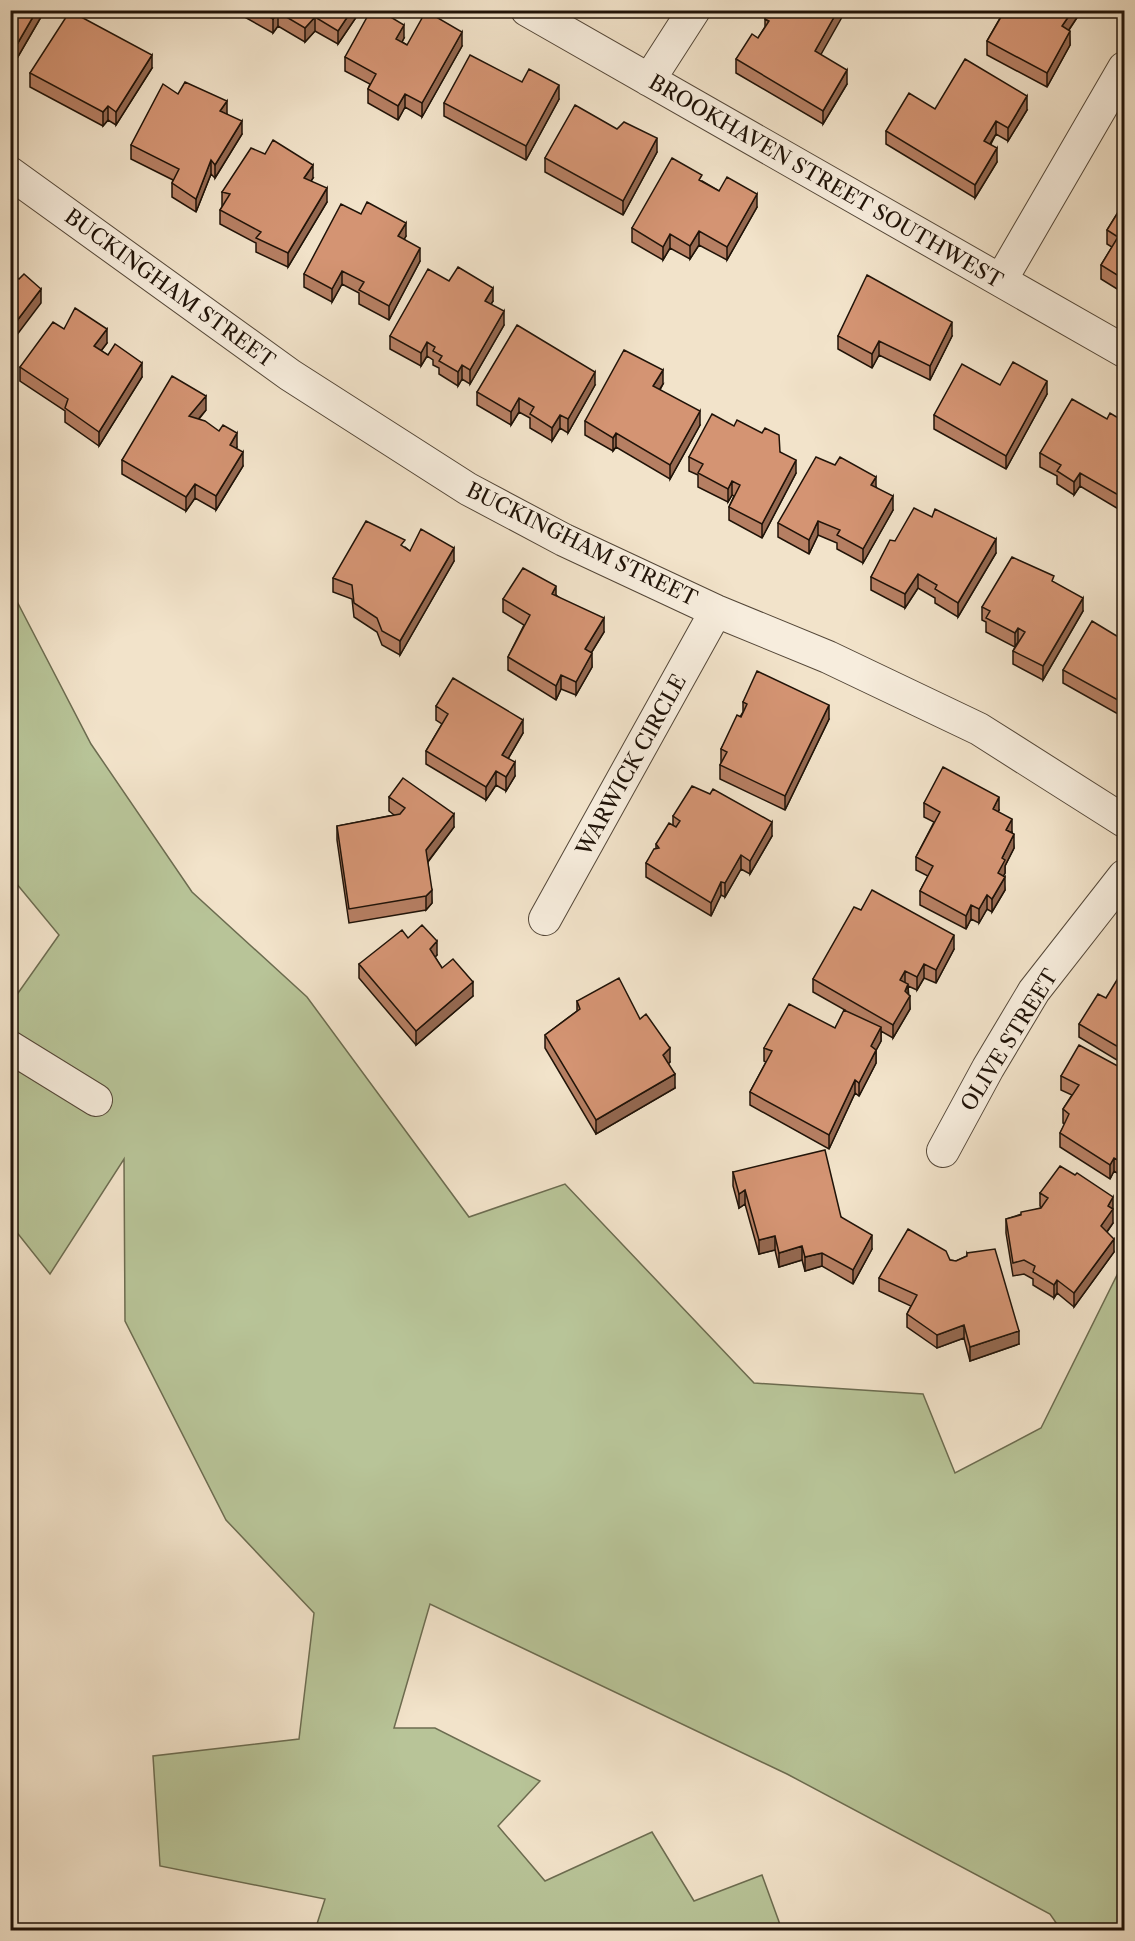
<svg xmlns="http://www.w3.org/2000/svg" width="1135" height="1941" viewBox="0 0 1135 1941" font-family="'Libre Caslon Text',serif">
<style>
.green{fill:#b8c498;stroke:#6c6c50;stroke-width:1.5}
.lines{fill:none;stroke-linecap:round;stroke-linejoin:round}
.minor-casing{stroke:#544738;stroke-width:34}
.minor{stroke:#f7eddd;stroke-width:32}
.wall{fill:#b67f63;stroke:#201308;stroke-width:1.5}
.shaded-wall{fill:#946850;stroke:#201308;stroke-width:1.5}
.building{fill:#d49473;stroke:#201308;stroke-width:1.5}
.labels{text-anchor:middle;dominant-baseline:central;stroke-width:6;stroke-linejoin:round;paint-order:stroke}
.street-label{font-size:21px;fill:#201308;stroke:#f7eddd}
</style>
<rect width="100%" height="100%" fill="#f2e3ca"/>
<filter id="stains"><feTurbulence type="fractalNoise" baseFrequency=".00333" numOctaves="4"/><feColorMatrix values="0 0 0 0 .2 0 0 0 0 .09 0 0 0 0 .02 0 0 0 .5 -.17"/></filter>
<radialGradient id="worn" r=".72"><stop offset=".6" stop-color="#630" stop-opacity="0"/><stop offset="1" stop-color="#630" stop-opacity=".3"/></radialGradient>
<path class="green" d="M10,588L91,744L192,892L307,997L469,1217L565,1184L754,1383L923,1394L955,1473L1041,1428L1124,1261V1930H1061L1050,1914L787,1774L430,1604L394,1728H435L540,1781L498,1826L545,1881L652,1832L694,1901L762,1875L782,1930H315L325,1899L160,1866L153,1756L299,1739L314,1613L226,1520L125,1321L124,1159L50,1274L11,1225V1003L59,935L11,877Z"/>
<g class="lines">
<defs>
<path id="minor" d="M527,10L1124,351
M649,80L694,10
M10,173L290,375L468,489L564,540L716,611L828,657L979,729L1124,821
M1001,280L1124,68
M545,919L716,611
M10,1047L96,1100
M943,1151L988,1068L1034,991L1124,876"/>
</defs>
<use href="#minor" class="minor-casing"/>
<use href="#minor" class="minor"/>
</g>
<path class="wall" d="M10,10H41V17L12,67H10Z
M241,10H361L338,44L315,31L305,42L278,26L273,33L241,15Z
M1003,10H1082L1069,30L1070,45L1047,87L987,55V41L1004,11Z
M765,19L821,55L847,84L823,124L736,73V59L758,38L765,27Z
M404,38L402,42L407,45L462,46L422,117L405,107L398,120L368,103V89L370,84L345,71V57Z
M152,68L116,125L108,120L103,126L30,87V73Z
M522,82L559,99L526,160L444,116V103Z
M178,94L227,114L242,134L215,178L211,174L196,212L172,197V183L173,180L131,159V145Z
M935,109L1027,110L1008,141L996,134L991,144L997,162L975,198L886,144V131Z
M617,129L657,152L623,215L545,172V158Z
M313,178L311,181L327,202L288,267L256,252V243L220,224V210L223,206H222V192Z
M702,181L719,191L757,207L727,260L699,245L690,259L670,248L663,260L632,242V228Z
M1125,201V294L1101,279V265L1112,247L1107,244V230Z
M361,214L406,236L404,239L420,261L389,320L359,304V293L342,284L332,302L304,287V274Z
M449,281L493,301L491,304L504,325L470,384L462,379L458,386L439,374V368L433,365V360L427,356L421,366L390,349V336Z
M64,329L107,343L101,351L142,377L99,446L65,422V411L20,381V367Z
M838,336H952L930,380L879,355L872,368L838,349Z
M663,384L660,390L700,425L670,479L616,447L613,451L585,435V421Z
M595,385L568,433L560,428L552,441L530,428V418L519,412L511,425L477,405V392Z
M1000,385L1047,394L1006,469L934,429V415Z
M206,410L199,419L237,447L236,449L243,466L216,510L195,498L186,511L122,474V460Z
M1107,419L1125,422V501L1120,510L1080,486L1074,495L1057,484V476L1040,467V453Z
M780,452L796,473L762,538L729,520V507L734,496L732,495L728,502L698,487V475L689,471V457Z
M876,487L893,510L863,563L837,549V543L818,535L809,554L778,537V523Z
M932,517L996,553L958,617L935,603V598L918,588L905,608L871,590V577L895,541Z
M405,547L410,551L454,561L400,655L382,645L377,632L354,617L352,599L333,592V578Z
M1054,583L1083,611L1043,680L1013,664V651L1015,647L986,632V622L982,620V607Z
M556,595L604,632L591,653L592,667L576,695L561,689L556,700L508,670V657L524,625L503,612V599Z
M1125,641V718L1063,683V670Z
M743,702L829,719L785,810L720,779V765L721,763V749L743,712Z
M436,706L523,733L508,759L515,776L506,791L496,785L486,800L426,764V751L442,724L436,720Z
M389,797L454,827L428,862L432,903L426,910L349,923L337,840V826L394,815L389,811Z
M924,803L999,810L998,812L1012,832L1014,848L1005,866V873L1003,876L1005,890L992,912L987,909L979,923L971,919L966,929L920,905V891L928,876L916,870V857L934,822L924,817Z
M673,816L772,836L750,874L741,869L725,897L721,895L711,916L646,877V863L656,849V844L673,825Z
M861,910L954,949L936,983L924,978L917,990L908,986L910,1009L893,1038L881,1031V1041L876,1050V1063L859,1096L855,1093L829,1149L750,1105V1092L766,1062L764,1061V1048L835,1028L845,1010L813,992V979Z
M408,938L437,955L435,957L442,968L473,996L416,1045L359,978V964Z
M1125,971V1065L1079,1037V1024L1106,998Z
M577,1001L640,1019L670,1062L668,1064L675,1088L596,1134L545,1048V1035L577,1011Z
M1125,1070V1178L1114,1171L1110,1179L1060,1147V1133L1065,1124L1063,1123V1109L1072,1095L1061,1090V1076Z
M733,1172L841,1217L872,1249L853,1284L822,1266L805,1271L802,1260L779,1267L775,1250L759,1254L745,1204L739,1208L733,1186Z
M1040,1193L1113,1223L1107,1232L1114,1252L1074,1307L1057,1293L1054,1298L1033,1285V1279L1024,1274L1013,1276L1006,1233V1219L1041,1208V1207L1040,1206Z
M967,1253L1019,1344L970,1361L964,1338L937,1348L907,1327V1314L911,1306L879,1291V1278L950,1260L956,1261L967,1256Z"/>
<path class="shaded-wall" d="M37,10H41V17L12,67V53Z
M352,10H361L338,44V31Z
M838,10H846L815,65V51Z
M1073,10H1082L1062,40V26Z
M278,12V26L273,33V19Z
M315,17V31L305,42V28Z
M404,25V38L396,53V39Z
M1070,31V45L1047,87V73Z
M462,32V46L422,117V103Z
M152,55V68L116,125V112Z
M847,70V84L823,124V111Z
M559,85V99L526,160V146Z
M405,94V107L398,120V106Z
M1027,96V110L1008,141V128Z
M227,101V115L220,111Z
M108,106V120L103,126V112Z
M242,121V134L215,178V165Z
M996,121V134L984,154V141Z
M657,138V152L623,215V201Z
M997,148V162L975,198V185Z
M211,160V174L196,212V199Z
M313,165V178L304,192V178Z
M327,188V202L288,267V253Z
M757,194V207L727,260V247Z
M406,223V236L398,250V236Z
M699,231V245L690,259V246Z
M670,234V248L663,260V247Z
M420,248V261L389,320V306Z
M342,271V284L332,302V289Z
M493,288V301L485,314V301Z
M41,289V303L10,344V330Z
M504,311V325L470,384V370Z
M952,322V336L930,380V366Z
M107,329V343L94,360V346Z
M879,341V355L872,368V354Z
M427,342V356L421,366V353Z
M142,363V377L99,446V432Z
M462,365V379L458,386V372Z
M663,370V384L653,400V386Z
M595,372V385L568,433V419Z
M1047,381V394L1006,469V456Z
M206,396V410L189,430V416Z
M519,398V412L511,425V412Z
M700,411V425L670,479V465Z
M560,415V428L552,441V428Z
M237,433V447L230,459V445Z
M616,433V447L613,451V438Z
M243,452V466L216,510V496Z
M796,460V473L762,538V524Z
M1080,473V486L1074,495V482Z
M876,477V490L871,485Z
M732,481V495L728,502V489Z
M195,484V498L186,511V497Z
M1125,488V501L1120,510V496Z
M893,496V510L863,563V549Z
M818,521V535L809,554V540Z
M996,539V553L958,617V603Z
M454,548V561L400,655V641Z
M918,574V588L905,608V594Z
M556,586V600L552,594Z
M1083,598V611L1043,680V666Z
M604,618V632L585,663V649Z
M1018,628V642L1015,647V633Z
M592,653V667L576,695V682Z
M561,675V689L556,700V686Z
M829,705V719L785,810V796Z
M523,720V733L502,769V755Z
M515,762V776L506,791V777Z
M496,771V785L486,800V787Z
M999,797V810L993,822V809Z
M454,814V827L426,864V850Z
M1012,819V833L1006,830Z
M772,822V836L750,874V861Z
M1014,834V848L1005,866V873L998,886V873L1002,858Z
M741,855V869L725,897V883Z
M1005,877V890L992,912V899Z
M721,882V895L711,916V903Z
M432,890V903L426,910V896Z
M987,895V909L979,923V909Z
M971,905V919L966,929V916Z
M954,935V949L936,983V970Z
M437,941V955L430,962V949Z
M924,964V978L917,990V977Z
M905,971V984L900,980Z
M473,982V996L416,1045V1031Z
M908,984V997L910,996V1009L893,1038V1025Z
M881,1027V1041L871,1060V1046Z
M670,1048V1062L663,1069V1055Z
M876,1050V1063L859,1096V1083Z
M675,1074V1088L596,1134V1120Z
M855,1080V1093L829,1149V1135Z
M1114,1158V1171L1110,1179V1165Z
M745,1190V1204L739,1208V1194Z
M1113,1197V1223L1101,1240V1226L1108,1206Z
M872,1235V1249L853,1284V1270Z
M775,1236V1250L759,1254V1240Z
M1114,1239V1252L1074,1307V1293Z
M802,1246V1260L779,1267V1253Z
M822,1253V1266L805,1271V1257Z
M1057,1280V1293L1054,1298V1285Z
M964,1325V1338L937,1348V1335Z
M1019,1331V1344L970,1361V1347Z"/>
<path class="building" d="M10,10H37L12,53H10Z
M257,10H352L338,31L315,17L305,28L278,12L273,19Z
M371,10H379L404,25L396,39L407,45L426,11L462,32L422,103L405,94L398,106L368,89L376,74L345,57Z
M770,10H838L815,51L847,70L823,111L736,59L752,34L758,38L769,21L765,19Z
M1005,10H1073L1062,26L1070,31L1047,73L987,41Z
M70,11L152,55L116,112L108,106L103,112L30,73Z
M470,55L522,82L529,69L559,85L526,146L444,103Z
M965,59L1027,96L1008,128L996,121L984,141L997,148L975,185L886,131L909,93L935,109Z
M185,82L227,101L220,111L242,121L215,165L211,160L196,199L172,183L179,169L131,145L163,84L178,94Z
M575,105L617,129L624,122L657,138L623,201L545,158Z
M273,140L313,165L304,178L327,188L288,253L256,238L261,232L220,210L230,194L222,192L251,148L265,154Z
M672,158L702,175L699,180L719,191L727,177L757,194L727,247L699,231L690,246L670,234L663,247L632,228Z
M1125,201V280L1101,265L1118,237L1107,230Z
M367,202L406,223L398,236L420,248L389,306L359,290L364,282L342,271L332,289L304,274L341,204L361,214Z
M458,267L493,288L485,301L504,311L470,370L462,365L458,372L439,361L442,356L433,351L435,347L427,342L421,353L390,336L428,269L449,281Z
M10,273L19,279L24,274L41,289L10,330Z
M867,275L952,322L930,366L879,341L872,354L838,336Z
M75,308L107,329L94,346L108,355L115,344L142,363L99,432L65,408L68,399L20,367L53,322L64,329Z
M517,325L595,372L568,419L560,415L552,428L530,414L534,407L519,398L511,412L477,392Z
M624,350L663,370L653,386L700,411L670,465L616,433L613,438L585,421Z
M1013,362L1047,381L1006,456L934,415L962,364L1000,385Z
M172,376L206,396L189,416L205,421L219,431L223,425L237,433L230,445L243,452L216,496L195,484L186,497L122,460Z
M1072,399L1107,419L1110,413L1125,422V488L1120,496L1080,473L1074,482L1057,471L1061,465L1040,453Z
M712,414L734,426L737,420L762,433L765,428L779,435L780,452L796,460L762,524L729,507L740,485L732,481L728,489L698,473L703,464L689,457Z
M816,457L835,465L840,457L876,477L871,485L893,496L863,549L837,535L840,530L818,521L809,540L778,523Z
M914,508L932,517L935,509L996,539L958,603L935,589L937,585L918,574L905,594L871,577L890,540L895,541Z
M366,521L405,540L401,545L410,551L421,529L454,548L400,641L382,631L377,618L354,603L352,585L333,578Z
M1012,557L1054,576L1052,581L1083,598L1043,666L1013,651L1025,632L1018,628L1015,633L986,618L990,611L982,607Z
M523,568L556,586L552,594L604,618L585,649L592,653L576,682L561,675L556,686L508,657L530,615L503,599Z
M1092,621L1125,641V704L1063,670Z
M757,671L829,705L785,796L720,765L727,752L721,749L737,715L741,717L747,704L743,702Z
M453,678L523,720L502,755L515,762L506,777L496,771L486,787L426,751L448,714L436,706Z
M943,767L999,797L993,809L1012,819L1006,830L1014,834L1002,858L1005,860L998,873L1005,877L992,899L987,895L979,909L971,905L966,916L920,891L933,866L916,857L940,812L924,803Z
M403,778L454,814L426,850L432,890L426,896L349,909L337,826L400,814L405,808L389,797Z
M692,786L710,794L713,789L772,822L750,861L741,855L725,883L721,882L711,903L646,863L654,849L659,848L656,844L669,823L676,827L680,821L673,816Z
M872,890L954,935L936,970L924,964L917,977L905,971L900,980L908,984L905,991L910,996L893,1025L813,979L854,907L861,910Z
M422,925L437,941L430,949L442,968L453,959L473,982L416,1031L359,964L402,930L408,938Z
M1123,970L1125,971V1051L1079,1024L1098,994L1106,998Z
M619,978L640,1019L646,1014L670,1048L663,1055L675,1074L596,1120L545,1035L580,1009L577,1001Z
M789,1004L835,1028L844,1010L881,1027L871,1046L876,1050L859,1083L855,1080L829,1135L750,1092L772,1051L764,1048Z
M1079,1045L1125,1070V1136L1123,1139L1125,1140V1164L1114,1158L1110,1165L1060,1133L1069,1114L1063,1109L1079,1085L1061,1076Z
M825,1150L841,1217L872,1235L853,1270L822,1253L805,1257L802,1246L779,1253L775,1236L759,1240L745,1190L739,1194L733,1172Z
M1060,1166L1075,1175L1077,1173L1113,1197L1108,1206L1113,1209L1101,1226L1114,1239L1074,1293L1057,1280L1054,1285L1033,1272L1035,1266L1024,1260L1013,1263L1006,1219L1021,1215V1212L1041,1208L1048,1198L1040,1193Z
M908,1229L946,1251L950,1260L956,1261L967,1256V1253L995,1249L1019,1331L970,1347L964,1325L937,1335L907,1314L917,1295L879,1278Z"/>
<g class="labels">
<g class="street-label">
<text transform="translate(826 181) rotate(30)">BROOKHAVEN STREET SOUTHWEST</text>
<text transform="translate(170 288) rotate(36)">BUCKINGHAM STREET</text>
<text transform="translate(582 544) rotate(26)">BUCKINGHAM STREET</text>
<text transform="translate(631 765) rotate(-61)">WARWICK CIRCLE</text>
<text transform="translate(1009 1040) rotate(-58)">OLIVE STREET</text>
</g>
</g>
<rect width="1135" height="1941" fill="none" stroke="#f2e3ca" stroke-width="36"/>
<rect x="12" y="12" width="1111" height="1917" fill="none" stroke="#201308" stroke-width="3"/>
<rect x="18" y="18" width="1099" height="1905" fill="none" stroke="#201308" stroke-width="1.5"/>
<rect width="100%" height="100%" filter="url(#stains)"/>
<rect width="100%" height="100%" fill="url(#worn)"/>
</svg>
